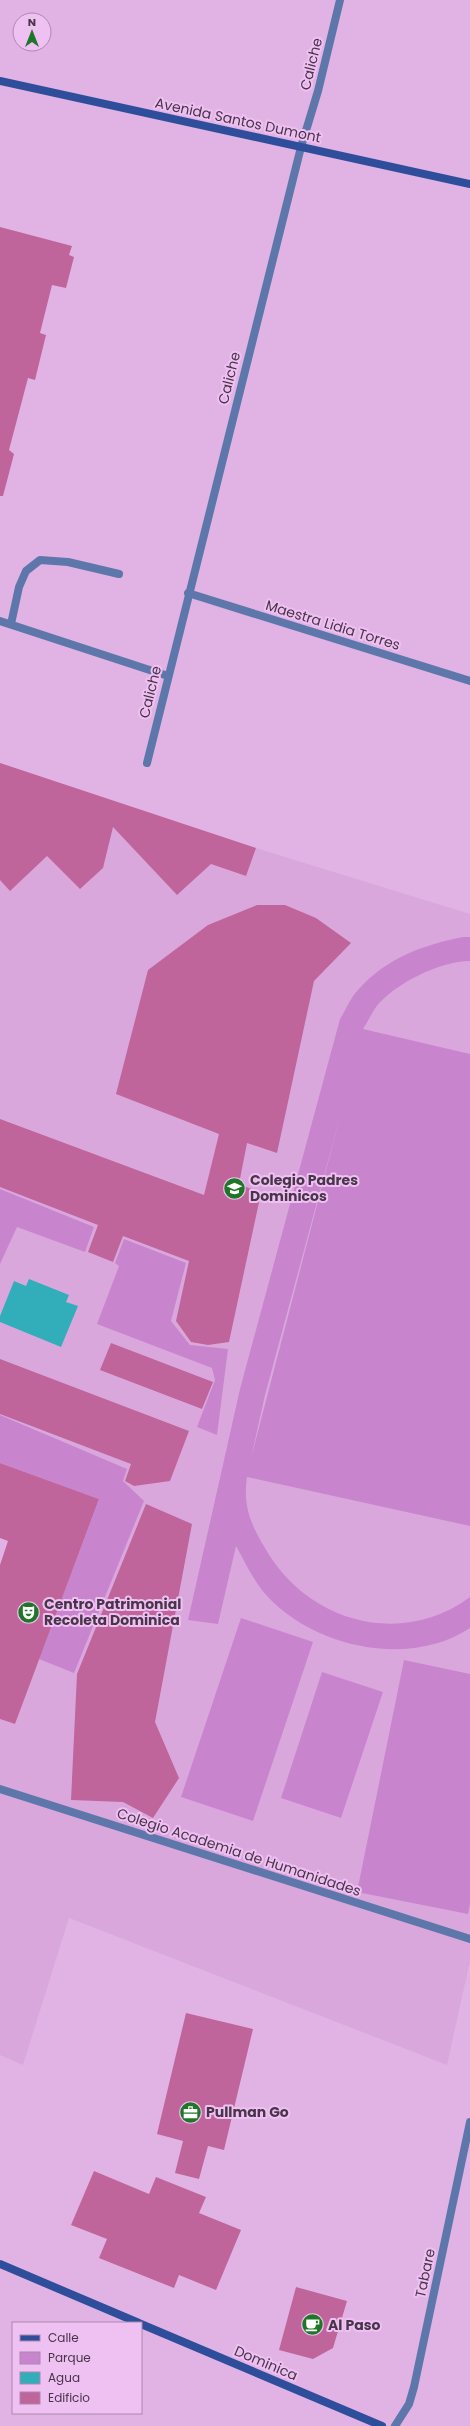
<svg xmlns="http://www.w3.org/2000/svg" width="470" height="2426" viewBox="0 0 470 2426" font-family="Poppins,sans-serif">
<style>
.built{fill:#daa7dd}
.green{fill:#c885cd;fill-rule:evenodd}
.water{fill:#31aeba}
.building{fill:#bf659b}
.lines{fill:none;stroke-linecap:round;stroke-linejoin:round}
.lane{stroke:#5e77ab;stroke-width:8}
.street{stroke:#5e77ab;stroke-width:8}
.secondary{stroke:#2e4e9b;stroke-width:8}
.labels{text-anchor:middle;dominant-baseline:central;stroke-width:4;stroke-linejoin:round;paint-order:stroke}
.street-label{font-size:14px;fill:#483549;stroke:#efc0f2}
.poi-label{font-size:14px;font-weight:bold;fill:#483549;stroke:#efc0f2;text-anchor:start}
</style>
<rect width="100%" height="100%" fill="#e1b3e4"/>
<path class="built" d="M0,763L256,848L470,914V1961L447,2065L69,1918L23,2065L0,2055V1719L15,1724L99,1499L0,1463Z"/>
<path class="green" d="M463,937H470V961C440,961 394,984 376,1007C371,1014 368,1022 363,1029L470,1054V1526L247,1477C243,1506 250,1523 265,1548C306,1621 400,1649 470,1597V1628C410,1668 316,1648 268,1597C254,1582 246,1564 236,1546L218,1624L188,1620L240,1389L340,1019C346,1010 350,998 358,990C386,958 423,945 463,937ZM341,1113L251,1458L265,1395Z
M0,1189L94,1227L85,1252L17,1227L0,1264Z
M124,1239L186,1263L171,1321L190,1345L228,1349L217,1435L197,1427L215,1380L212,1368L97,1324L119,1266L115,1263Z
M0,1415L127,1469L123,1481L144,1501L74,1673L39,1659L99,1499L0,1463Z
M241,1618L313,1642L253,1821L181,1797Z
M404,1660L470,1674V1904L468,1914L357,1892Z
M322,1672L383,1692L341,1818L281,1798Z"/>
<path class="water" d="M29,1279L69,1295L66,1302L78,1306L61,1347L0,1322V1316L14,1281L26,1286Z"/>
<path class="building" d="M0,227L72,246L69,255L74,257L66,288L52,285L40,333L46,335L35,380L28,378L9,450L14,454L3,496H0Z
M0,763L256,848L246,876L211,864L177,895L113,827L103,868L80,889L47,856L10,891L0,880Z
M257,905H285L316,918L351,943L314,981L277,1153L247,1143L239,1184L261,1193L229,1342L208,1345L191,1342L176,1321L189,1261L123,1236L113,1262L88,1252L98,1225L0,1187V1119L204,1195L219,1134L116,1094L148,970L208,925Z
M111,1343L213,1382L202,1409L100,1370Z
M0,1359L189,1431L170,1481L134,1486L125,1481L131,1464L0,1414Z
M0,1463L99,1499L15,1724L0,1719V1565L8,1541L0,1538Z
M146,1504L192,1524L155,1722L179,1778L153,1818L123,1802L71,1800L77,1674Z
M186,2013L253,2029L224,2150L208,2146L199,2179L175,2173L183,2141L157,2134Z
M94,2171L149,2194L156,2177L206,2197L199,2213L241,2230L216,2290L179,2275L174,2288L99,2258L107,2239L71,2225Z
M296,2287L347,2301L333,2348L313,2359L279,2350Z"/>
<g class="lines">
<path class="lane" d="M0,621L168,676
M11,624L19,587L26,571L40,560L68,562L119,574
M0,1789L470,1939"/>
<path class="street" d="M188,593L470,681
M147,763L301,147L318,91L340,0
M395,2426L409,2404L414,2387L470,2122"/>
<path class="secondary" d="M0,81L470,184
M0,2264L139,2323
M141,2324L382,2426"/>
</g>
<defs>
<symbol id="school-disc" viewBox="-11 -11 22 22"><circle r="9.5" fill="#1d7726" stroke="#efc0f2"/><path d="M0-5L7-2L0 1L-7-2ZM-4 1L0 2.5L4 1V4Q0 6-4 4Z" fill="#fff"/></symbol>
<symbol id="theatre-disc" viewBox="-11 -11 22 22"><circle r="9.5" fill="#1d7726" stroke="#efc0f2"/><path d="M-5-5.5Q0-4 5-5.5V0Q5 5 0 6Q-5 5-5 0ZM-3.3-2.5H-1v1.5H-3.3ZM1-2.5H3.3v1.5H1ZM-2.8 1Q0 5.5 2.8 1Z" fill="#fff"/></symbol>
<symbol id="office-disc" viewBox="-11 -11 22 22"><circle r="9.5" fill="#1d7726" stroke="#efc0f2"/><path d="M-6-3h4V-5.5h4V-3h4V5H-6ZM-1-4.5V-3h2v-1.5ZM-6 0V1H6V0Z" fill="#fff"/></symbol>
<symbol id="cafe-disc" viewBox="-11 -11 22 22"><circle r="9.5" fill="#1d7726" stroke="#efc0f2"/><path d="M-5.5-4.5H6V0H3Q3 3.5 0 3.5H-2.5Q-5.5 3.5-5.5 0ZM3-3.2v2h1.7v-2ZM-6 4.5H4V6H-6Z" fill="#fff"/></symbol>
</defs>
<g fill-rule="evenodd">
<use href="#school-disc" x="222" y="1176" width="25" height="25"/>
<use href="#theatre-disc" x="16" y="1600" width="25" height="25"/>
<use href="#office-disc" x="178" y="2100" width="25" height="25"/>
<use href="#cafe-disc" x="300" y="2312" width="25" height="25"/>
</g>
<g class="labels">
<g class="street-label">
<text transform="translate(311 64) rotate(-76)">Caliche</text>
<text transform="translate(238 120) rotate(12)">Avenida Santos Dumont</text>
<text transform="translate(229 378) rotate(-76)">Caliche</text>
<text transform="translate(333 625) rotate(17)">Maestra Lidia Torres</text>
<text transform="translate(150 692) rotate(-76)">Caliche</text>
<text transform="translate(239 1852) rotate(18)">Colegio Academia de Humanidades</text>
<text transform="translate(425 2273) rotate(-78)">Tabare</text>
<text transform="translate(266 2363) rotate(23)">Dominica</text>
</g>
<g class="poi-label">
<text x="250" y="1180">Colegio Padres<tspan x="250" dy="16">Dominicos</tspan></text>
<text x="44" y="1604">Centro Patrimonial<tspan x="44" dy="16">Recoleta Dominica</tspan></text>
<text x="206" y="2112">Pullman Go</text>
<text x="328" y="2325">Al Paso</text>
</g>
</g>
<rect x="12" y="2322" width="130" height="92" fill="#efc0f2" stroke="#ac88ae"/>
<rect x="20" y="2335" width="20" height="6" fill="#2e4e9b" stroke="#ac88ae"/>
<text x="48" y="2342" font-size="12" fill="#483549">Calle</text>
<rect x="20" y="2352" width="20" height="12" fill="#c885cd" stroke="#ac88ae"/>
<text x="48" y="2362" font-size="12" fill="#483549">Parque</text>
<rect x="20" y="2372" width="20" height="12" fill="#31aeba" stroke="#ac88ae"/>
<text x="48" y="2382" font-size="12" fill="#483549">Agua</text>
<rect x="20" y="2392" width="20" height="12" fill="#bf659b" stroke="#ac88ae"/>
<text x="48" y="2402" font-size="12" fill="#483549">Edificio</text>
<g transform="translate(32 32)"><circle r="19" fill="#efc0f2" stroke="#ac88ae"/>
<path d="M0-3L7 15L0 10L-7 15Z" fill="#1d7726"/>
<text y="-6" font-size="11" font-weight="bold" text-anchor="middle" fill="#483549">N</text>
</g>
</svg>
